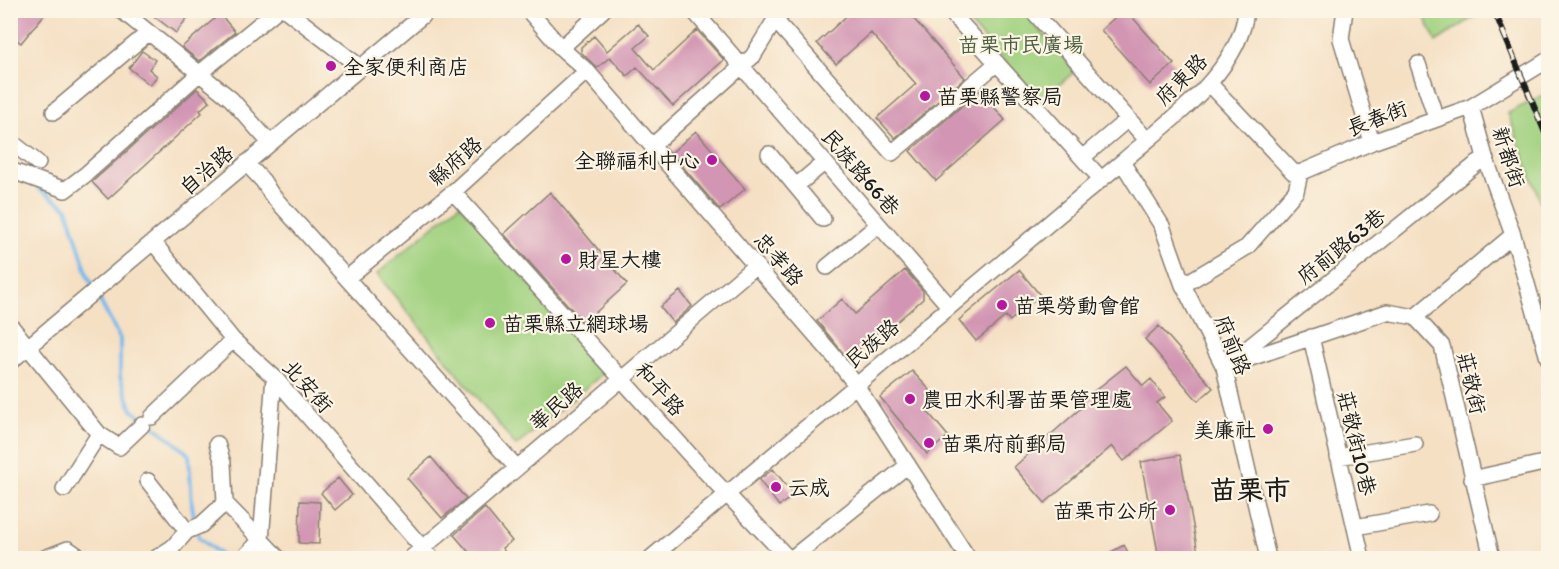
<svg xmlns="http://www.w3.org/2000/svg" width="1559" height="569" viewBox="0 0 1559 569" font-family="Itim,'LXGW WenKai TC',sans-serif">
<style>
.green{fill:#a2d281;stroke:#5f774e;stroke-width:1.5}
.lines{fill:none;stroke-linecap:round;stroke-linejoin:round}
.stream{stroke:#75b9eb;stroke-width:4}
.building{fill:#d295b3}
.minor-casing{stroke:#887e70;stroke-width:18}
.minor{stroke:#fff;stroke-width:15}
.rail-casing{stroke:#1c1c1c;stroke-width:6}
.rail{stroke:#fcf5e5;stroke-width:4;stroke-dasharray:11;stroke-linecap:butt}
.poi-dot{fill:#b5179e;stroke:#fcf5e5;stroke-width:2}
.labels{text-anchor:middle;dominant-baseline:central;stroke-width:4.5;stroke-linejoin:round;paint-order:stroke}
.park-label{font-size:21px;fill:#4b5c3f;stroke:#fcf5e5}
.poi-label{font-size:21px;fill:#1c1c1c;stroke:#fcf5e5;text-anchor:start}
.street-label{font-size:21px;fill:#1c1c1c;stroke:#fcf5e5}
.district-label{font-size:27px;font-weight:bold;fill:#1c1c1c;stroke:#fcf5e5}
</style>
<rect width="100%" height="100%" fill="#fcf5e5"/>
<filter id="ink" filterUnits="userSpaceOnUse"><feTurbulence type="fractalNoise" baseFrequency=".0167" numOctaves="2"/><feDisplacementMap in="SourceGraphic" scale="12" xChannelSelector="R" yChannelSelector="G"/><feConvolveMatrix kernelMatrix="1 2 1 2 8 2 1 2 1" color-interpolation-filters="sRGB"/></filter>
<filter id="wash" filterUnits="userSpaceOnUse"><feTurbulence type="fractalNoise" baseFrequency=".008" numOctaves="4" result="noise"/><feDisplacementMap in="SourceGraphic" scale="24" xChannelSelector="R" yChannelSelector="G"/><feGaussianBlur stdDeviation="1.35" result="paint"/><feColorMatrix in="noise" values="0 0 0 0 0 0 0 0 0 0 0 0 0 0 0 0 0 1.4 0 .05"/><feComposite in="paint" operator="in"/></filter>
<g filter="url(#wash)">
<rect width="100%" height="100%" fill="#f5e0c4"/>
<path class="green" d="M958,11H1024L1075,71L1041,101Z
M1422,11H1474L1477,15L1436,42Z
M1548,93V223L1508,113Z
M460,204L606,371L516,446L377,274Z"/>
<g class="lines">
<path class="stream" d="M38,188L67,208L88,276L94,288
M97,295L120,339V377L132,410L171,439L189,455L192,505L195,522
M198,532L199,537L224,558"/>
</g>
<g id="blocks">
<path class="building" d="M10,10H48L21,43L10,35Z
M146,10H193L176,33Z
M853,10H906L965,78L895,138L877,118L916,84L871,33L836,64L817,43Z
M1123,10H1126L1174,64L1150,85L1101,30Z
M220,14L235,32L199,61L182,47Z
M638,24L649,36L635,48L654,70L697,30L724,60L673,106L637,67L627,76L610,57L597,68L581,52V47L594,36L607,51Z
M142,51L155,60L149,69L157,76L150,85L129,68Z
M197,89L210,101L200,110L202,113L108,199L92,182Z
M980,90L1005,120L936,181L910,151Z
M696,131L745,189L720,210L671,153Z
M550,192L627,284L584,323L504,234Z
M905,270L923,291V299L885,332L882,328L848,359L817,321L842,299L855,314Z
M1019,270L1040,295L1010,321L1006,316L976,341L959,320Z
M680,291L692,306L673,323L660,307Z
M1159,326L1213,388L1198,401L1145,339Z
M1126,366L1143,386L1151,379L1165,397L1157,403L1172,421L1124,461L1112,446L1045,503L1014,467L1081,408L1078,404Z
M912,371L940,401L927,411L948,436L927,454L880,397Z
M1180,455L1199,558H1159L1141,462Z
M431,457L466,499L442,518L407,478Z
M773,469L794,495L779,506L759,480Z
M338,478L352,495L335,510L321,493Z
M300,501L320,502L319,544L299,543Z
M485,508L512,541L502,548L505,552L497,558H474L454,535Z
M1124,545L1131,558H1100Z"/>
</g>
</g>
<g filter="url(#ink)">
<use href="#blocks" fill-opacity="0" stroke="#887e70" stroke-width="1.5"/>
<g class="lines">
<defs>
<path id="minor" d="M121,10L231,99L270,143
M286,10L360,67
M528,10L561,48L587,71L832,354L856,385L968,558
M693,10L949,306
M949,10L1101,179
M1032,10L1147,140
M1345,10L1341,39L1372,142
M775,20L892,153L997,63
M561,48L603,10
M1418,64L1436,118
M1209,83L1293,172L1300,173L1372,142L1471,107L1548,60
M1471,107L1485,157L1513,235L1548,358
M54,112L148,33
M10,141L38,163
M652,146L753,56L775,20L786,10
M769,154L823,219
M1082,158L1128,119
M1122,162L1162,226L1183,285L1224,367L1268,558
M246,163L263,181L271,194L517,468
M10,170L65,190L85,175L200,73L277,10
M796,186L825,162
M453,192L699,465L788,558
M153,242L233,340L274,377L431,558
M827,267L878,225
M347,278L453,192L587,71
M1183,285L1247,247L1296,191L1300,173
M1415,317L1513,235
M10,325L99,434L119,447L142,425
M1311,337L1362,558
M1233,360L1485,157
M10,362L429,10
M1224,367L1387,312L1415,317L1442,346L1492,558
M274,377L261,540L278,558
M152,417L233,340
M217,444L223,463L225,503
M1338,457L1415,444
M1472,479L1548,462
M148,481L187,531
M64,489L99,434
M1355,527L1429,514
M45,558L68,549L81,558
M156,558L173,547L187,531L201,525L225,503L261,540L243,558
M411,558L756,265
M651,558L1122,162C1165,124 1241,72 1246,10
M792,558L908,465"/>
</defs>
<use href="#minor" class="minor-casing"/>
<use href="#minor" class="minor"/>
<defs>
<path id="rail" d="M1494,10L1548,140"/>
</defs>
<use href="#rail" class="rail-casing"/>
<use href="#rail" class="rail"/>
</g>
</g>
<g class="poi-dot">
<circle cx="331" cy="66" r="6"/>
<circle cx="925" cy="96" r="6"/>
<circle cx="712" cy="160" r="6"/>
<circle cx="566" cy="259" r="6"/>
<circle cx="1002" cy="305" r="6"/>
<circle cx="490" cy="323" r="6"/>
<circle cx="910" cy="399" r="6"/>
<circle cx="1268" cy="429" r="6"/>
<circle cx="929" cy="443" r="6"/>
<circle cx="776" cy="487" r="6"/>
<circle cx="1170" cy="510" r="6"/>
</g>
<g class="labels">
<g class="park-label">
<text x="1021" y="44">苗栗市民廣場</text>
</g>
<g class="poi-label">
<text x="343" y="66">全家便利商店</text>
<text x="937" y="96">苗栗縣警察局</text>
<text x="700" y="160" text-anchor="end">全聯福利中心</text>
<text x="578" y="259">財星大樓</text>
<text x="1014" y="305">苗栗勞動會館</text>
<text x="502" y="323">苗栗縣立網球場</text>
<text x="922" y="399">農田水利署苗栗管理處</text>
<text x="1256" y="429" text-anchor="end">美廉社</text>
<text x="941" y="443">苗栗府前郵局</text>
<text x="788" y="487">云成</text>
<text x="1158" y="510" text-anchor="end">苗栗市公所</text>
</g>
<g class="street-label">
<text transform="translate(1181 79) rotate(-45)">府東路</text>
<text transform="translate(1377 118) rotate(-21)">長春街</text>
<text transform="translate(1509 157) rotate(72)">新都街</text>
<text transform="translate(455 161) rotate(-41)">縣府路</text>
<text transform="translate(206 170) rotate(-41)">自治路</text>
<text transform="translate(861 172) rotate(49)">民族路66巷</text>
<text transform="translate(1341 246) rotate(-39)">府前路63巷</text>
<text transform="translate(779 259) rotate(49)">忠孝路</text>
<text transform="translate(872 343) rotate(-40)">民族路</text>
<text transform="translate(1233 345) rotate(68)">府前路</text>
<text transform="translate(1472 383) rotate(77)">莊敬街</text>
<text transform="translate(308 386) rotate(48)">北安街</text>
<text transform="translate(660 389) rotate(49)">和平路</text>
<text transform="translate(556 406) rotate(-41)">華民路</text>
<text transform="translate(1357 443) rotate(77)">莊敬街10巷</text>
</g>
<g class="district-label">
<text x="1250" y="489">苗栗市</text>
</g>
</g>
<rect width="1559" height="569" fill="none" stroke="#fcf5e5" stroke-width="36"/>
</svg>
